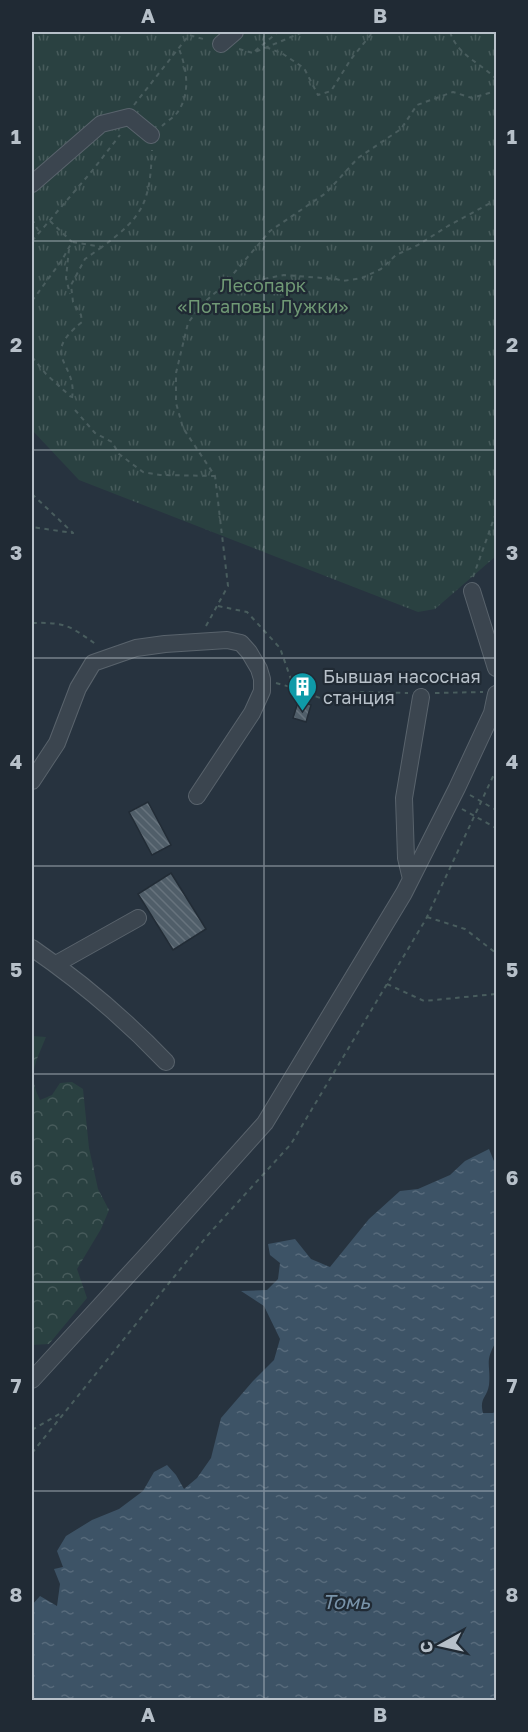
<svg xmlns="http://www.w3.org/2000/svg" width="528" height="1732" viewBox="0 0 528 1732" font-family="'Golos Text',sans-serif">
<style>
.forest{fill:url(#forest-crowns)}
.park{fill:url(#park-tufts)}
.water{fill:url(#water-ripples)}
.building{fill:url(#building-back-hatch);stroke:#222c36;stroke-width:1.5}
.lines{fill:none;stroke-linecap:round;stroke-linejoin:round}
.minor-casing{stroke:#59636c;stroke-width:18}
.path{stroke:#495d5e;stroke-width:2;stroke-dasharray:4.5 4.5;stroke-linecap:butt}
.minor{stroke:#3b454f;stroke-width:16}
.grid{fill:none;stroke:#b7c0c9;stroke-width:1.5;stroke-opacity:0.55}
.labels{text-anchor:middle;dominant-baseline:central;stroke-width:4.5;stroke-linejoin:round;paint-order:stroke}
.park-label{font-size:18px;fill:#709975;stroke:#202a34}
.poi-label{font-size:18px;fill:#b7c0c9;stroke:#202a34;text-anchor:start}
.water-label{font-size:20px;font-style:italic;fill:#7994aa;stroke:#202a34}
.neatline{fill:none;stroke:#b7c0c9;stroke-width:2}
.grid-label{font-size:20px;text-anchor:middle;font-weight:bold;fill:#b7c0c9}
</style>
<defs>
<pattern id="forest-crowns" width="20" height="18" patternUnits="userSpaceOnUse" patternTransform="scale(1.5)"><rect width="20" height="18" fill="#2a4141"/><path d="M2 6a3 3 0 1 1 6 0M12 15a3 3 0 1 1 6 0" fill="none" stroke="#475b5b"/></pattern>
<pattern id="park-tufts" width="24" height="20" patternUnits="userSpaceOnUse" patternTransform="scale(1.5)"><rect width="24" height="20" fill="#2a4141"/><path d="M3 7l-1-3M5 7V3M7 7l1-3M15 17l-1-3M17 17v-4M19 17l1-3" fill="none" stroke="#475b5b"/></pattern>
<pattern id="water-ripples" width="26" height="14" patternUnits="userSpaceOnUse" patternTransform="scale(1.5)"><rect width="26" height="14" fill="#3d5366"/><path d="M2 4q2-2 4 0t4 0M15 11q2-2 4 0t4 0" fill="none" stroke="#576a7b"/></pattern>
<pattern id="building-back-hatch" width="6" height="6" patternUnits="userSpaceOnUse" patternTransform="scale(1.5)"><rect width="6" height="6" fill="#505e69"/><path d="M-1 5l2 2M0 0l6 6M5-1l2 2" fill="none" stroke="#67737d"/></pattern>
</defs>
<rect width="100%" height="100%" fill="#27333f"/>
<path class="forest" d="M32,1036L46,1037C36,1062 27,1074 40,1100L52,1095L60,1083L72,1082L83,1089L89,1148L98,1189L109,1210L101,1229L77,1269L87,1298L49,1344L32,1345Z"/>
<path class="park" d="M32,32H496V556L435,609L418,612L79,480L32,430Z"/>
<path class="water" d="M489,1149L496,1166V1342C484,1362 491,1365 489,1385C487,1398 479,1398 483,1413H493L496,1411V1700H32V1605L40,1596L57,1606L60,1584L54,1569L63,1567L57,1551L66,1536L92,1520L119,1509L143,1491L154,1472L167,1465L176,1475L184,1489L197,1478L211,1458L221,1418L253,1381L274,1360L280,1339L264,1306L241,1291L267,1290L278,1279L280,1263L270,1255L268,1244L295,1239L311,1259L330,1267L369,1219L400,1191L418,1189L450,1175L465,1161Z"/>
<path class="building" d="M298,702L311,705L306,722L293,718Z
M148,802L171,845L152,855L129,812Z
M171,873L206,929L173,950L138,894Z"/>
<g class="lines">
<defs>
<path id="minor" d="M221,44L235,32
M32,184L101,124L129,117L151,135
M472,591L496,668
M32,781L57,743L78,688L93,663L136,648L165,644L227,640L241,643L249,652L259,669L262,679V691L252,713L197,796
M411,879L406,858L404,798L421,697
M32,948C80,981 126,1020 166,1062
M56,964L138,918
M32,1380L153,1248L265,1123L404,893L457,788L492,713L496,694"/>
</defs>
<use href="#minor" class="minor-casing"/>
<path class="path" d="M338,32H343
M450,32C458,56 480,62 496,79
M266,47L283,54L304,68L318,95L331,91L351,59L372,33L379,32
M239,49L253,53L303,32
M255,51L278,32
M134,105L189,35L207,40
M162,126C166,122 173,118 177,113C191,94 187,69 179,49
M32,219L39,232
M50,221L72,242
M32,241L92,171L120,135
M69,249L66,278L70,294
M222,287L270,231L326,193L358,158L401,129L417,105L453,92L472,98L496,91
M32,301L62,260L72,242L102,247C144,216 150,202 152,150
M32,357L46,374L71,397
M72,398C78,362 38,357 82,322L81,315L73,302L71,285L85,259L102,247
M75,410L95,433L112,442L119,454L143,472L160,475L215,476
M32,494L73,533L32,527
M473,577L496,513
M218,606L247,612L280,648L294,688L320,698L357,692L408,693
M32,623C66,622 70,626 97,645
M206,626L228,586L215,476L183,428L176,403V373L188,323L202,304L222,287L284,275L336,279L343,281L362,278L381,269L396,255L418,245L448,226L496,200
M276,683L294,688
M435,693L483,692
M470,795L496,810
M462,809L496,828
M427,917L465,929L496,953
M387,984L424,1001L496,994
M32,1430L61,1413
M32,1453L207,1236L291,1144L426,919L496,770"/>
<use href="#minor" class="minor"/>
</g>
<path class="grid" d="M264,32V1700M32,241H496M32,450H496M32,658H496M32,866H496M32,1074H496M32,1282H496M32,1491H496"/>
<defs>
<symbol id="building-pin" viewBox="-11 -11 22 30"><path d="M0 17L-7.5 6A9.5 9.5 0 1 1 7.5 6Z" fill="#0f9aa8" stroke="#202a34"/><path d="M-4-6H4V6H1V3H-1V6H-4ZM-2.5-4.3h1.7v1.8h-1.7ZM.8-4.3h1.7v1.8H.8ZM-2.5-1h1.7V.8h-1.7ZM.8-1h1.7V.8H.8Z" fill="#fff"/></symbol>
</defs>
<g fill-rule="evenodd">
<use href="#building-pin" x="286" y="670" width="33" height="45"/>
</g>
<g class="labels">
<g class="park-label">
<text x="263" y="285">Лесопарк<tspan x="263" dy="21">«Потаповы Лужки»</tspan></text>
</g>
<g class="poi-label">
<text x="323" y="676">Бывшая насосная<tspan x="323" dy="21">станция</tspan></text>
</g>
<g class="water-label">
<text x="346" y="1601">Томь</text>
</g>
</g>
<rect width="528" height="1732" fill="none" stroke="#202a34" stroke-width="66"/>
<g transform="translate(441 1645) rotate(262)" stroke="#202a34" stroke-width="4.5" paint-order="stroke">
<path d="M0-4.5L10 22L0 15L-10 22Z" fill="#b7c0c9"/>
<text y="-9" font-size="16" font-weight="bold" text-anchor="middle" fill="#b7c0c9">С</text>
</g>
<rect x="33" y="33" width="462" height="1666" class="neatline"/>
<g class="grid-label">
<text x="148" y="23">A</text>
<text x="380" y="23">B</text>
<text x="16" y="144">1</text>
<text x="512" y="144">1</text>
<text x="16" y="352">2</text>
<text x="512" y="352">2</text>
<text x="16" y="560">3</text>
<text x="512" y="560">3</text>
<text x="16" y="769">4</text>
<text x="512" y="769">4</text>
<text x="16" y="977">5</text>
<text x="512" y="977">5</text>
<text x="16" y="1185">6</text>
<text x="512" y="1185">6</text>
<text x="16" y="1393">7</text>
<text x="512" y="1393">7</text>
<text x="16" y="1602">8</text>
<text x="512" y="1602">8</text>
<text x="148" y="1722">A</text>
<text x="380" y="1722">B</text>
</g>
</svg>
